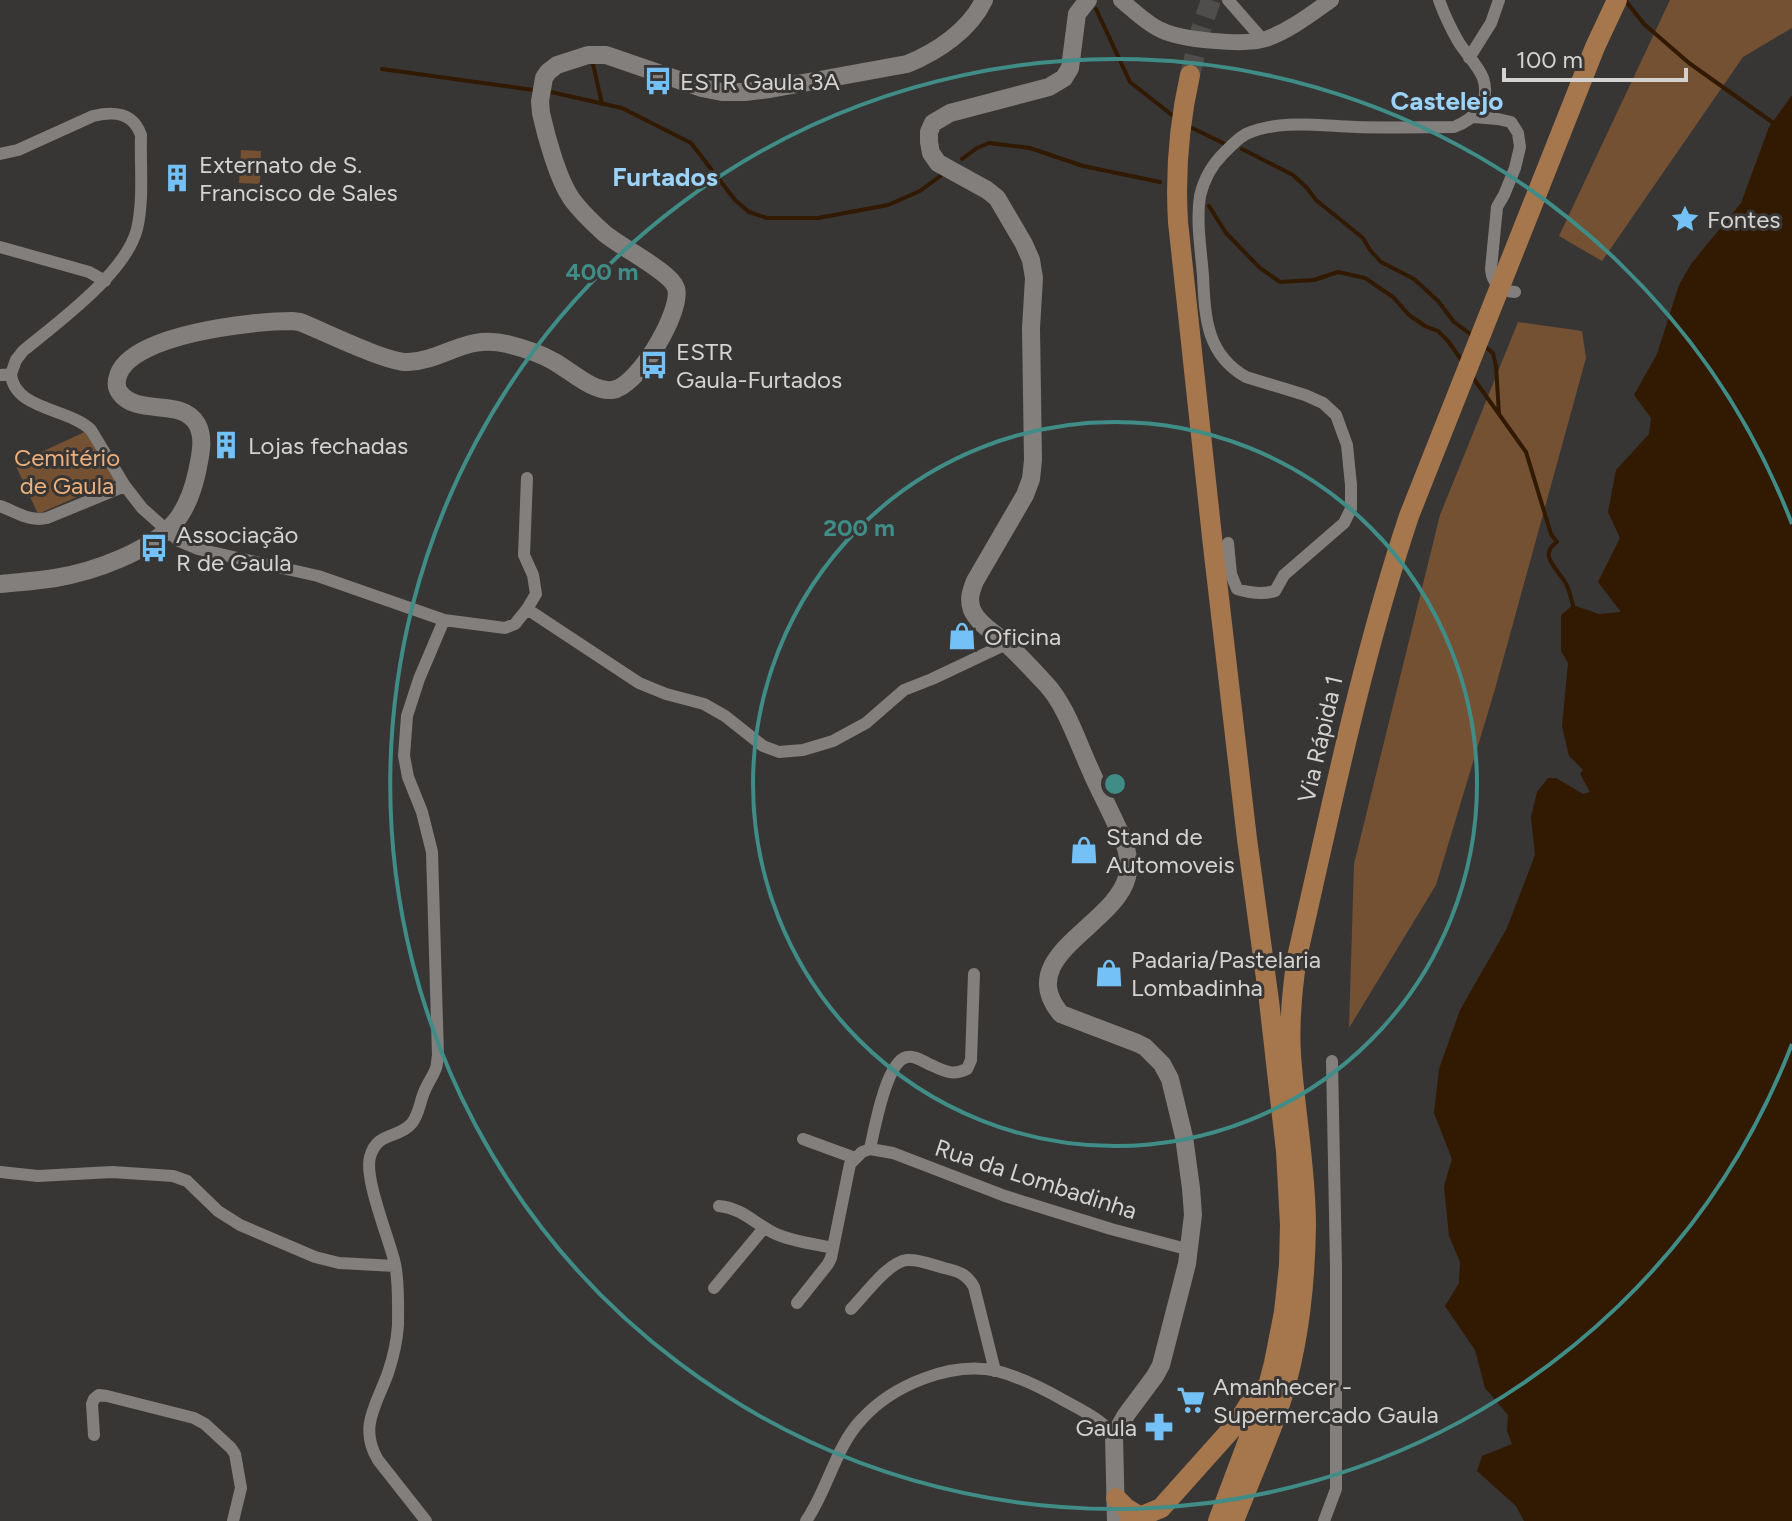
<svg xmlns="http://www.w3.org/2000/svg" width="1792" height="1521" viewBox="0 0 1792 1521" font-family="Figtree,sans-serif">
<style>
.green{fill:#755134}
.water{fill:#311902}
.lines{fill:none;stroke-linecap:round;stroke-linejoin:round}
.stream{stroke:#311902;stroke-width:4}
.trunk-tunnel{stroke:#4f4e4c;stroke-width:20;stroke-dasharray:20 10;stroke-linecap:butt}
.minor{stroke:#827f7c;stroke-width:12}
.tertiary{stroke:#827f7c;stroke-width:16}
.secondary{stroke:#827f7c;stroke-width:18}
.trunk{stroke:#a6764c;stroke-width:20}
.ring{fill:none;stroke:#408d87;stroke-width:4}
.labels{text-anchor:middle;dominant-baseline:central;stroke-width:6;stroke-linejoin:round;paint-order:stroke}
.poi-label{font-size:24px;fill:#d4d3d2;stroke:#383634;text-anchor:start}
.park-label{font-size:24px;fill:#ecb07e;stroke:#383634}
.street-label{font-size:24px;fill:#d4d3d2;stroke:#383634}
.neighbourhood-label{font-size:26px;font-weight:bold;fill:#9bd3fa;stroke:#383634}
.centre{fill:#408d87;stroke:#383634;stroke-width:4}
.ring-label{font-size:24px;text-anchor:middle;font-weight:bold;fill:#408d87;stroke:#383634;stroke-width:6;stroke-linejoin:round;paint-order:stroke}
</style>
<rect width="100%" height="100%" fill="#383634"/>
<path class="green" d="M1670,0H1792V28L1743,57L1602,261L1559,236Z
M241,150L261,151L260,184L239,183Z
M1518,322L1582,331L1586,358L1495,689L1436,885L1349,1028L1354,864L1440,515Z
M87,431L116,480L38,514L15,464Z"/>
<path class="water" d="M1792,95V1521H1524L1516,1506L1477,1471L1482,1456L1512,1444L1507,1431L1508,1415L1485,1388L1475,1350L1445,1306L1459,1283L1460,1262L1449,1236L1444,1186L1452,1159L1434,1113L1439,1069L1460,1010L1507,928L1535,855L1531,817L1537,792L1548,778H1556L1583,794L1590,792L1580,774L1583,770L1569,756L1562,726L1568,663L1561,651V615L1573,605L1599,614L1621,612L1598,582L1620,538L1608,512L1616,470L1649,434L1651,418L1634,395L1657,354L1679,285L1691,264L1741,203L1769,127Z"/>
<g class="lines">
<path class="stream" d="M1625,0L1644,24L1689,63L1772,122
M1096,9L1130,82L1172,115
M593,64L602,104
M382,69L534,90
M551,92L622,108L691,143L735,200L749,212L767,218H818L888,205L920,191L943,174
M1190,127L1225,144
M1242,149L1293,175L1307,188L1316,200L1363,238L1370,250L1381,262L1414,279L1438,301L1454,322L1473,336
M962,159L977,148L989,143L1030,148L1083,166L1160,182
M1209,206L1226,233L1260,268L1280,282L1314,280L1338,272L1365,278L1393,297L1409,315L1425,326L1438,331L1448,341L1462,361
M1482,344L1493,353L1496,366L1499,414
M1471,375L1526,452L1551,534L1557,542C1536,556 1561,571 1567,586C1570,592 1571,599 1573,605"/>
<path class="trunk-tunnel" d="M1190,75L1201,29L1211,0"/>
<path class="minor" d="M1228,0L1263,40
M1469,58L1491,23L1499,0
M1474,117L1498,119L1511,122L1518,133L1520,147L1515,168L1504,195L1497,207L1491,269C1492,283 1501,291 1515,292
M0,154L18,150L93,116C114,111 133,112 141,135C140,165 144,199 137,229C126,273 58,322 23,351L16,360L11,374L0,375
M0,247L89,272L105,281
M11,374C14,410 69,408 91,430L125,486L142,508L179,541L198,549L318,576L444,620L419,679L407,716L404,756L408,777L422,812L432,852L438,1056C437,1059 437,1066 436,1068C433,1076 428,1083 425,1090C420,1100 419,1116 411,1124C398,1139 377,1131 370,1157C364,1179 389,1238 395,1264C399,1282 398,1305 398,1325C397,1341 393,1358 388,1373C377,1404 358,1427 378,1460L426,1521
M527,478L524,555L533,575L536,594L527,609
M0,506C17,512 29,522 47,518L125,486
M1228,543L1231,574L1237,589C1250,593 1262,595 1275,591L1284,575L1344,523L1351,509V485L1347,445L1336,415L1323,403L1305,395L1246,377C1206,354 1205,317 1203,276C1201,250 1196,221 1200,196C1204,179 1211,166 1223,154C1230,147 1237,139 1246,134C1279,119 1321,126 1356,127C1388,128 1421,127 1454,127C1475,119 1491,102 1483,78C1478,65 1465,53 1458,41C1450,27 1444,14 1439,0
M444,620L505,628L515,624L527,609L639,683L666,694L704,704L725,716L763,746L779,752L803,750L833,741L866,723L904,690L932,679L1006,644
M803,1139L855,1158
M870,1149C874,1131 886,1061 907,1057C915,1055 924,1062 931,1065C944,1071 952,1076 967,1069L971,1060L974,974
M0,1172L38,1176L112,1172L173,1176L187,1181L218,1211L240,1225L315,1257L339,1263L395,1266
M719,1206C743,1208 756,1225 776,1234C794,1242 815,1244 833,1248
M714,1288L764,1228
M797,1303L828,1264L831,1258L850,1164L862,1152L870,1149L893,1153L1005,1196L1111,1229L1190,1250
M851,1309C865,1295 888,1262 907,1260C919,1259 933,1265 944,1268C958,1271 967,1274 974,1287L995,1371
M94,1435L92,1404L94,1399L99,1395L107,1396L194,1418L205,1424L231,1448L235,1454L241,1488L233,1521
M806,1521C828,1490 835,1447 862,1419C893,1385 951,1361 997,1371C1020,1377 1044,1389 1065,1401C1083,1411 1101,1419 1114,1436
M1324,1521L1336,1489V1266L1332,1061"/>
<path class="tertiary" d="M1121,0C1133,10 1147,24 1161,30C1181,40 1245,46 1266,39C1289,31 1311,14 1331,0"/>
<path class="secondary" d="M1088,0L1077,14L1070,68L1064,78L1049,87L950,113L933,123L929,132V142L931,153L938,163L987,190L997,198L1024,244L1031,260L1034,278L1031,328L1033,460L1031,479L1025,495L975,581C971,591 968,599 972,610C979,625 995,633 1007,644C1020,656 1033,670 1045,683C1065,703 1078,743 1090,769C1098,788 1108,806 1116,824C1124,840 1132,859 1127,877C1115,926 1012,956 1061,1014L1137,1043L1145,1047L1162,1064L1170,1079L1184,1137L1191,1188L1193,1215L1187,1264L1161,1365L1155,1376L1126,1415L1114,1436L1116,1521
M0,584C18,582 37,581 55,578C92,572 150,552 175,522C187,508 193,490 197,472C200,457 205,438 197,424C181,397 138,417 120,393C116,388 116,382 118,376C130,334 254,321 292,321L300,322C323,331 387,363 408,362C445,360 466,334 507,344C523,348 539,353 553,361C570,370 592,392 612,390C637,388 683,311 676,288C671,272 620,247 604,233C593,223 580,211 571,198C558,179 546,136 541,113L540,101L544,78L548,72L557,65L588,55H606L702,88L722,92H745L770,89L907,64C937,52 970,30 984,0"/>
<path class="trunk" d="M1190,75C1179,124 1175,172 1178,222L1213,546L1247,839L1269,1001L1286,1151L1290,1225L1289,1265L1284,1312L1274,1363L1267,1390L1218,1521
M1116,1498L1126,1508L1139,1516
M1130,1521L1161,1508L1237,1423L1258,1390
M1234,1521C1248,1485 1264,1449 1277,1413C1298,1354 1305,1288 1306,1226C1306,1169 1295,1112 1291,1055C1289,1022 1292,990 1297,957C1331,809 1361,660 1409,516L1595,47L1617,0"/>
</g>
<g class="ring">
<circle cx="1115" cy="784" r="362"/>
<path d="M1792 1044A725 725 0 1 1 1792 524"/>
</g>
<defs>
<symbol id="bus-bare" viewBox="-9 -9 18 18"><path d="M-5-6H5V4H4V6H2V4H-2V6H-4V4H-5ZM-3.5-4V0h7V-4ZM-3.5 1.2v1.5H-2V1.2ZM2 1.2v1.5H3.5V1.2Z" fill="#73c1f6" stroke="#383634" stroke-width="2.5" paint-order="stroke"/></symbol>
<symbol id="building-bare" viewBox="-9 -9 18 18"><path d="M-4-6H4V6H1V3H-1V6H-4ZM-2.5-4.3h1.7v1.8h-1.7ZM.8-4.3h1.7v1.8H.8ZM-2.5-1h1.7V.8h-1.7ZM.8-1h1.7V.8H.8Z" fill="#73c1f6" stroke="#383634" stroke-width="2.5" paint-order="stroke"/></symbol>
<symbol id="sight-bare" viewBox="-9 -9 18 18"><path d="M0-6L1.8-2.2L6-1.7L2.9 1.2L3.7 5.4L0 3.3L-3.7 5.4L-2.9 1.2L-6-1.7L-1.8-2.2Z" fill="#73c1f6" stroke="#383634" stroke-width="2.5" paint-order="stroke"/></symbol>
<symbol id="shop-bare" viewBox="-9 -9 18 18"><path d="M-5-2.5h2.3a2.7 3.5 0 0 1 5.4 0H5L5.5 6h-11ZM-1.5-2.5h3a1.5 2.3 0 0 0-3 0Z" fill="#73c1f6" stroke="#383634" stroke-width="2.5" paint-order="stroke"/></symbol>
<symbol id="supermarket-bare" viewBox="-9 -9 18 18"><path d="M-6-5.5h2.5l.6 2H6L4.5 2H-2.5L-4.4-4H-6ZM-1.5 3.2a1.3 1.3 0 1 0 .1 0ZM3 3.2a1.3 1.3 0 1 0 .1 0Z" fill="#73c1f6" stroke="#383634" stroke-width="2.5" paint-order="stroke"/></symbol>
<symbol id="pharmacy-bare" viewBox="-9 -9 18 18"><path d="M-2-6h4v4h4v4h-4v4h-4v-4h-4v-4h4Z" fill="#73c1f6" stroke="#383634" stroke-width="2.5" paint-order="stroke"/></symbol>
</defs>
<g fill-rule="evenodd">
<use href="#bus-bare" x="638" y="61" width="40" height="40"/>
<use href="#building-bare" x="157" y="158" width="40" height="40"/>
<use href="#sight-bare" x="1665" y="199" width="40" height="40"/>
<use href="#bus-bare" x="634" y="345" width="40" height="40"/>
<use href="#building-bare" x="206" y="425" width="40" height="40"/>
<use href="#bus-bare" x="134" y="528" width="40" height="40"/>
<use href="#shop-bare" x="942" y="616" width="40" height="40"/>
<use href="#shop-bare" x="1064" y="830" width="40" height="40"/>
<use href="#shop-bare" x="1089" y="953" width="40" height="40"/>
<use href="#supermarket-bare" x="1171" y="1380" width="40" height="40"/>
<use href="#pharmacy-bare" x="1139" y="1407" width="40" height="40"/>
</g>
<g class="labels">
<g class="poi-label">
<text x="680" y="81">ESTR Gaula 3A</text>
<text x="199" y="164">Externato de S.<tspan x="199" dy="28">Francisco de Sales</tspan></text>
<text x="1707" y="219">Fontes</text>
<text x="676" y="351">ESTR<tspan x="676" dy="28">Gaula-Furtados</tspan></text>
<text x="248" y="445">Lojas fechadas</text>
<text x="176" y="534">Associação<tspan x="176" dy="28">R de Gaula</tspan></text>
<text x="984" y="636">Oficina</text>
<text x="1106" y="836">Stand de<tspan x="1106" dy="28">Automoveis</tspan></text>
<text x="1131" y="959">Padaria/Pastelaria<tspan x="1131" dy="28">Lombadinha</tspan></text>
<text x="1213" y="1386">Amanhecer -<tspan x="1213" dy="28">Supermercado Gaula</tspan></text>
<text x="1137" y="1427" text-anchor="end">Gaula</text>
</g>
<g class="park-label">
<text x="67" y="457">Cemitério<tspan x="67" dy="28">de Gaula</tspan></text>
</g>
<g class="street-label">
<text transform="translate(1320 739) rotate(-77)">Via Rápida 1</text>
<text transform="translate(1036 1179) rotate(18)">Rua da Lombadinha</text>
</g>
<g class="neighbourhood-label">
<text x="1447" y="101">Castelejo</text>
<text x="665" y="177">Furtados</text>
</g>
</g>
<circle cx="1115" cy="784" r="12" class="centre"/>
<g class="ring-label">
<text x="602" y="280">400 m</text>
<text x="859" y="536">200 m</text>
</g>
<path d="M1504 68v12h182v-12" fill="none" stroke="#d4d3d2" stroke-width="4"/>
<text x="1516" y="68" font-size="24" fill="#d4d3d2" stroke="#383634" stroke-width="6" paint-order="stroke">100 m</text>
</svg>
